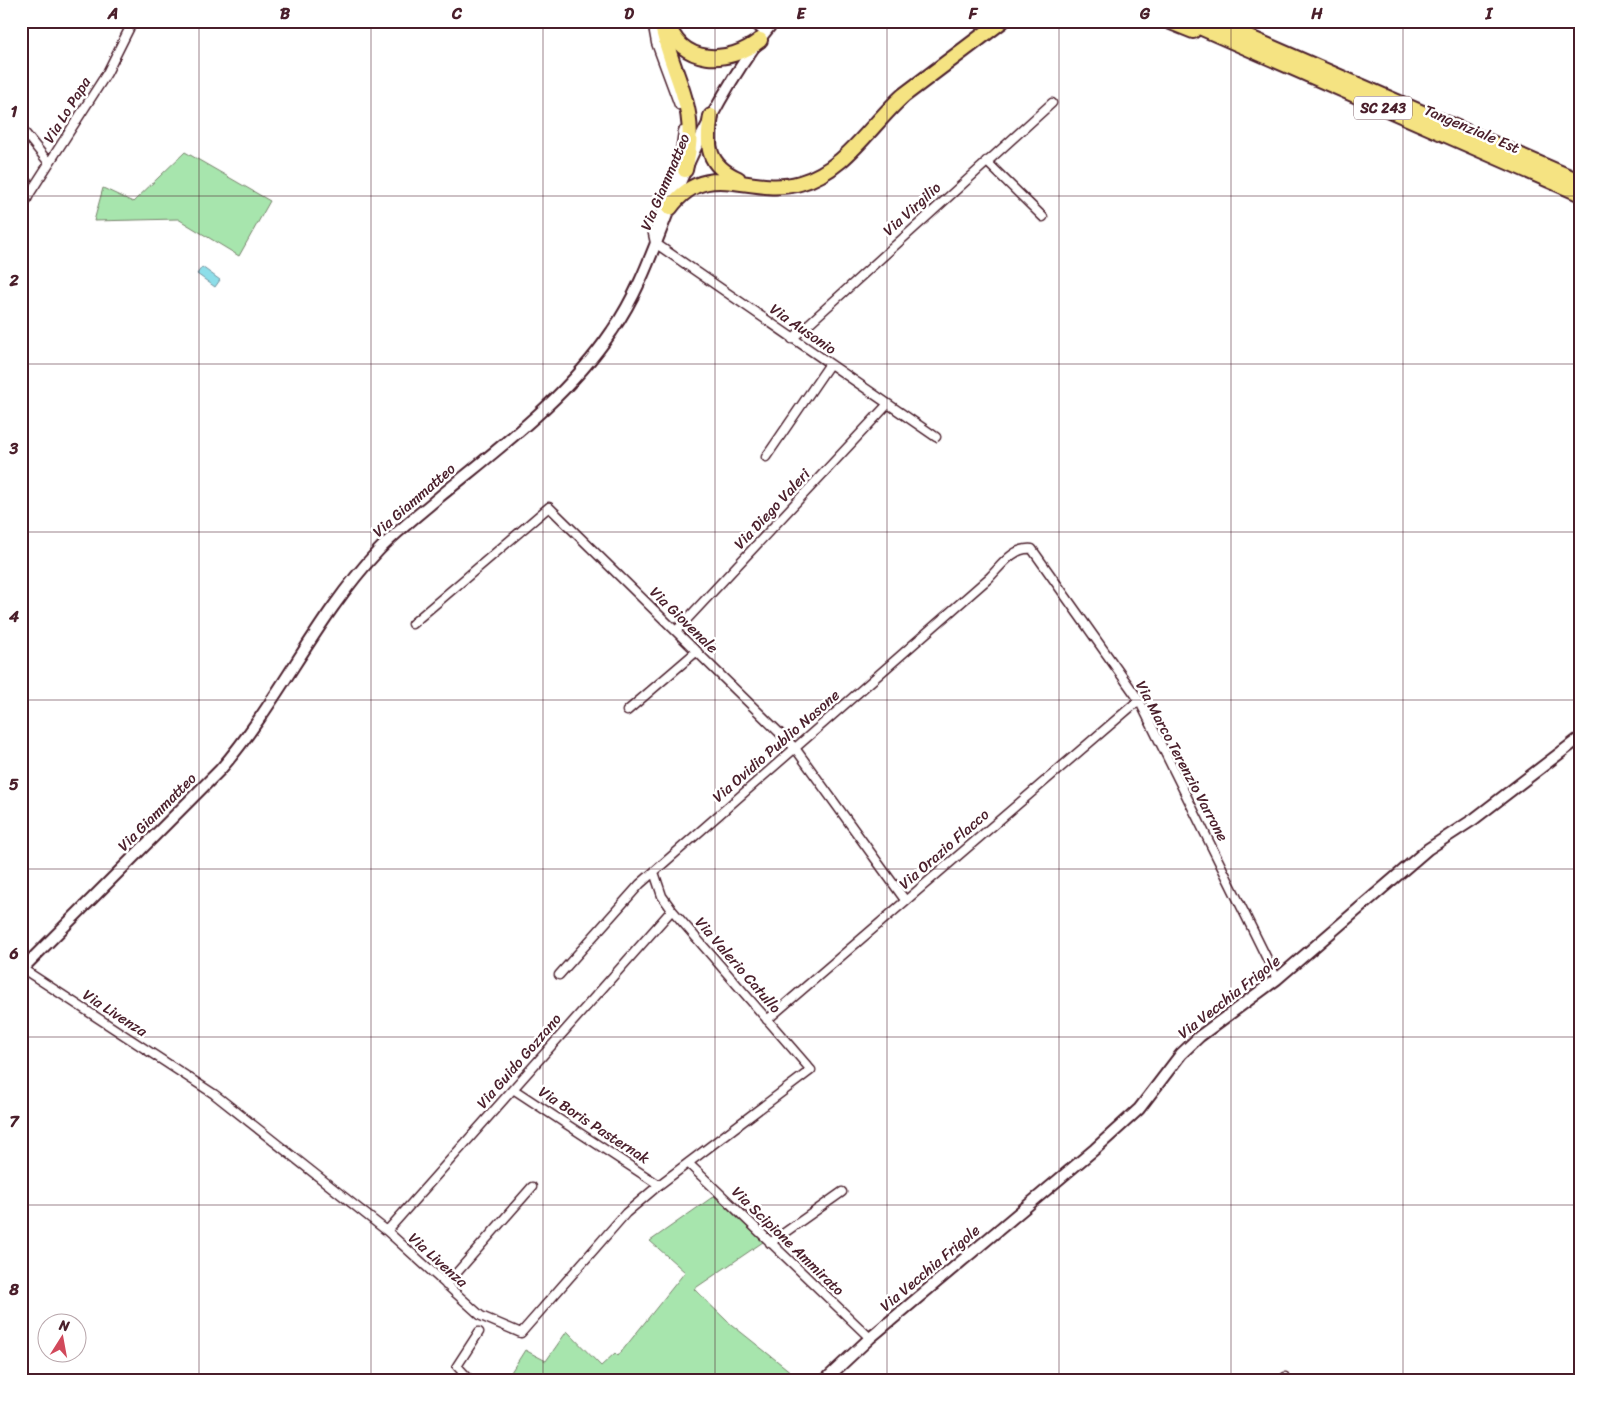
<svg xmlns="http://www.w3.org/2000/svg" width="1602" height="1401" viewBox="0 0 1602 1401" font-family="Sriracha,sans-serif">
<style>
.green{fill:#a7e5ad;stroke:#78826c}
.water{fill:#8ddee9;stroke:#72929d}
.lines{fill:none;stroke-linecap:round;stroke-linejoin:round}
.street-casing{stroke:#4a1f2b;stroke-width:11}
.secondary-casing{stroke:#4a1f2b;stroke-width:14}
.highway-casing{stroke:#4a1f2b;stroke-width:18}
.street{stroke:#fff;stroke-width:8}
.secondary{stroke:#fff;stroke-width:10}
.highway{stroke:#f5e382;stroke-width:14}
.grid{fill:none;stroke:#4a1f2b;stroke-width:1;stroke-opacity:0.55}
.labels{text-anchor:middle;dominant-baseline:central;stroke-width:5;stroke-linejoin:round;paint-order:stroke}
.shield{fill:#fff;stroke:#80626b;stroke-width:1}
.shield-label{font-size:14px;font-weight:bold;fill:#4a1f2b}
.street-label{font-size:15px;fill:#4a1f2b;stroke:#fff}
.neatline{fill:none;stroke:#4a1f2b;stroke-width:2}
.grid-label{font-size:16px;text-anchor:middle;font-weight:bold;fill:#4a1f2b}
</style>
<rect width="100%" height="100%" fill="#fff"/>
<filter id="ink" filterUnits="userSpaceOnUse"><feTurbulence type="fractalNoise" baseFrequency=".02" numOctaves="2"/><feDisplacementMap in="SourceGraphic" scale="10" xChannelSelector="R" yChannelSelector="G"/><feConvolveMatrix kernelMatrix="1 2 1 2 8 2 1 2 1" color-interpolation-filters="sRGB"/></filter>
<g filter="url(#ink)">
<path class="green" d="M185,152L270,201L239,256L178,219L94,221L103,188L133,202Z
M714,1196L763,1242L694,1289L727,1321L801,1380H506L525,1350L546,1361L567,1331L601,1366L615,1353L618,1356L685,1272L650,1241Z"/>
<path class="water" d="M202,267L220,280L215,287L197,274Z"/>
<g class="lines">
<defs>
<path id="street" d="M652,21L656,43L679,105
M749,21L765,32
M21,128L49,163
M683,131L678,167L653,234L655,243L936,437
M986,161L1043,217
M21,212L30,193L107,73L133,21
M792,339L1052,103
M766,457L829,365
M412,624L549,507L795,748L905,900
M676,631L887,405
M627,711L697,651
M23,969L214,1094L387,1231L481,1316L521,1333L626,1213L659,1185L811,1070L672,910L662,896L654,872
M559,975L640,884L989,578C1001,566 1013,547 1032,549L1139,700L1277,979
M767,1020L1139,700
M513,1089L659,1185
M688,1163L870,1338
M387,1231L672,910
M770,1243L842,1192
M446,1285L532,1187
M1285,1377L1287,1380
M470,1380L457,1366L479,1332"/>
<path id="secondary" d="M21,970L220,770C279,702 316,617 378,551C396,532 418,515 438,498C500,447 567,398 612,331C643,287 658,234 679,185C704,126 733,71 774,21
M825,1380L870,1338L1095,1149L1139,1109L1181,1054L1200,1036L1277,979L1428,849L1474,819L1581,737"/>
<path id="highway" d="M661,21C672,81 701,103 685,170
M667,21C680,66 729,65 760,40
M1168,21L1193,31
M1186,21L1581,194
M1211,21L1581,182
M711,116C706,146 707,165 738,179
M670,208C708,156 750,198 800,183C846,170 870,125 904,95L1002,21"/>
</defs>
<use href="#street" class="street-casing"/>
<use href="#secondary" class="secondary-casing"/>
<use href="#highway" class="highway-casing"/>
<use href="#street" class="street"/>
<use href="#secondary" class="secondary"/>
<use href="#highway" class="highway"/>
</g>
</g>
<path class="grid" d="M199,21V1380M371,21V1380M543,21V1380M715,21V1380M887,21V1380M1059,21V1380M1231,21V1380M1403,21V1380M21,196H1581M21,364H1581M21,532H1581M21,700H1581M21,869H1581M21,1037H1581M21,1205H1581"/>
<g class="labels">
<rect class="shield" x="1354" y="96.5" width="58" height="23" rx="4"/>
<g class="shield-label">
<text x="1383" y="108">SC 243</text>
</g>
<g class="street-label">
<text transform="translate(67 110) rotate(-58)">Via Lo Papa</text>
<text transform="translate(1472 129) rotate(23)">Tangenziale Est</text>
<text transform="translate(665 182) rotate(-67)">Via Giammatteo</text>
<text transform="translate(912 209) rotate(-42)">Via Virgilio</text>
<text transform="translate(803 329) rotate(35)">Via Ausonio</text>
<text transform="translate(414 500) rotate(-41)">Via Giammatteo</text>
<text transform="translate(772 509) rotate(-47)">Via Diego Valeri</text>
<text transform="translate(684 620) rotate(44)">Via Giovenale</text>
<text transform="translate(776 746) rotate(-41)">Via Ovidio Publio Nasone</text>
<text transform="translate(1182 761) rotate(62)">Via Marco Terenzio Varrone</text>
<text transform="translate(157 812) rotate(-45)">Via Giammatteo</text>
<text transform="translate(944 849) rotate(-41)">Via Orazio Flacco</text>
<text transform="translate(738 965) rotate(49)">Via Valerio Catullo</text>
<text transform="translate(1229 997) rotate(-38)">Via Vecchia Frigole</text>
<text transform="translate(115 1013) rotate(33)">Via Livenza</text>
<text transform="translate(519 1061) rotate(-49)">Via Guido Gozzano</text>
<text transform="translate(594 1125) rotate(33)">Via Boris Pasternak</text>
<text transform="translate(788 1241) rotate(44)">Via Scipione Ammirato</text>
<text transform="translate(438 1260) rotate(42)">Via Livenza</text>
<text transform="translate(930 1268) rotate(-40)">Via Vecchia Frigole</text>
</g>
</g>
<rect width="1602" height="1401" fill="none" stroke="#fff" stroke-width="55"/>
<g transform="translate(62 1338) rotate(11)"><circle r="24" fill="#ffffff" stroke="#b7a5aa"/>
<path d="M0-4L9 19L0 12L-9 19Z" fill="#d1495b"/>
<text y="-8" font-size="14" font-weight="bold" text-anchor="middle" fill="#4a1f2b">N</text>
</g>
<rect x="28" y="28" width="1546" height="1346" class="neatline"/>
<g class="grid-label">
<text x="113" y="19">A</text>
<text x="285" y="19">B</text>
<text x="457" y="19">C</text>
<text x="629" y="19">D</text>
<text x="801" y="19">E</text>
<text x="973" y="19">F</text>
<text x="1145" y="19">G</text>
<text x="1317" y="19">H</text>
<text x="1489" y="19">I</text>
<text x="14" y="117">1</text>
<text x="14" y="286">2</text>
<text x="14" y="454">3</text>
<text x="14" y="622">4</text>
<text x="14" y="790">5</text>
<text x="14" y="959">6</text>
<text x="14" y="1127">7</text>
<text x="14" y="1295">8</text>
</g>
</svg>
